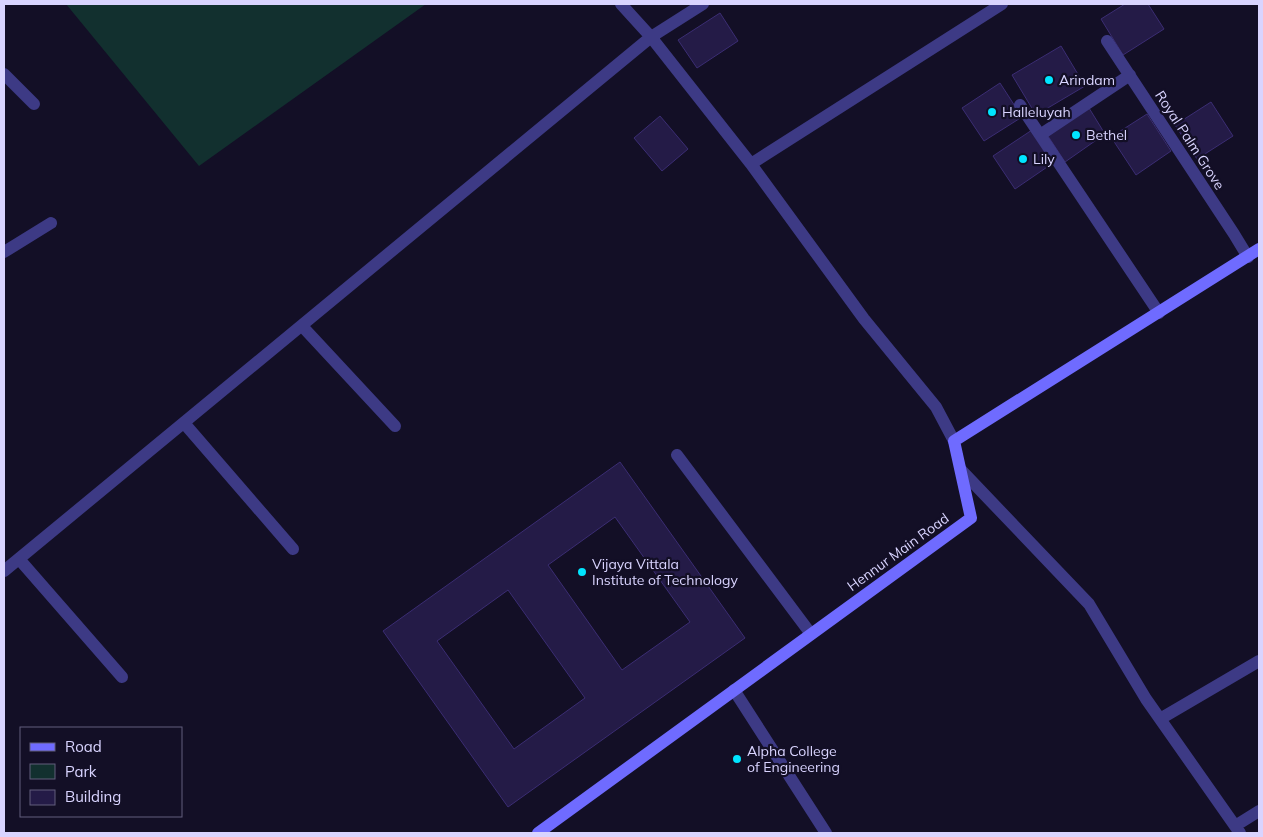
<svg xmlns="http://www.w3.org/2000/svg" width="1263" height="837" viewBox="0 0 1263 837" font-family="Mulish,sans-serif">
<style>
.green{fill:#12302f}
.building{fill:#241b47;stroke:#3b2d73;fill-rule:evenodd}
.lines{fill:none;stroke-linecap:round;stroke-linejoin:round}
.lane{stroke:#3d3a85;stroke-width:12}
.street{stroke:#3d3a85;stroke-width:12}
.secondary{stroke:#6f6bff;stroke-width:12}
.poi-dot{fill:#00e5ff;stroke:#130f26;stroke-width:2}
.labels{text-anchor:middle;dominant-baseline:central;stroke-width:4.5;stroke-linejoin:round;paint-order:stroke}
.poi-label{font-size:14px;fill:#d9d4ff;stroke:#130f26;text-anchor:start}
.street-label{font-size:14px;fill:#d9d4ff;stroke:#130f26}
</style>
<rect width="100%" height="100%" fill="#130f26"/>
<path class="green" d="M66,4H426L199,166Z"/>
<path class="building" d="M1125,4H1148L1164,29L1123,55L1101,19Z
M720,13L738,41L697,68L678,40Z
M1061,46L1085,86L1036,115L1012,75Z
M1000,83L1022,117L984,141L962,108Z
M1211,102L1233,136L1197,159L1175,125Z
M1089,108L1105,134L1065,162L1048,136Z
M1147,114L1171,151L1136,175L1111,137Z
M660,116L688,149L662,171L634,138Z
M1032,130L1053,163L1015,189L993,156Z
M620,462L745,638L508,807L383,631ZM615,517L690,622L622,670L548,565ZM508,590L585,698L514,749L437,641Z"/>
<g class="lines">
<path class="lane" d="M1107,41L1234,234L1248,257
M1020,105L1159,313
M1040,135L1130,75
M4,252L51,223
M677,455L811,634
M734,690L826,833"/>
<path class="street" d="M621,4L651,37L751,164L864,319L936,407L954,441
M4,74L34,104
M751,164L1002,4
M302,326L395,426
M184,423L293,549
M961,470L1089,604L1146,699L1240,833
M19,559L122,677
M4,571L651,37L703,4
M1160,719L1259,661
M1235,826L1259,811"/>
<path class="secondary" d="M538,833L971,518L954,441L1259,249"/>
</g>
<g class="poi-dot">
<circle cx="1049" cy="80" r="5"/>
<circle cx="992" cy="112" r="5"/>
<circle cx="1076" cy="135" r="5"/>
<circle cx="1023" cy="159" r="5"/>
<circle cx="582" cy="572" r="5"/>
<circle cx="737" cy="759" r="5"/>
</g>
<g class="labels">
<g class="poi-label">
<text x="1059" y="80">Arindam</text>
<text x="1002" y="112">Halleluyah</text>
<text x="1086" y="135">Bethel</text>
<text x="1033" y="159">Lily</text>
<text x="592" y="564">Vijaya Vittala<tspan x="592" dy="16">Institute of Technology</tspan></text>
<text x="747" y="751">Alpha College<tspan x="747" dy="16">of Engineering</tspan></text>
</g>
<g class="street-label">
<text transform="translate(1190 140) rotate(57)">Royal Palm Grove</text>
<text transform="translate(898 552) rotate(-36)">Hennur Main Road</text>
</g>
</g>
<rect width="1263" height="837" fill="none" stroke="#d9d4ff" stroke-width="10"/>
<rect x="20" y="727" width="162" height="90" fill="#130f26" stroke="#625e7d"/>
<rect x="30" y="743" width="25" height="8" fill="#6f6bff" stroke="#625e7d"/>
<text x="65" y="752" font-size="15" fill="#d9d4ff">Road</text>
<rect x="30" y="764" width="25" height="15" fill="#12302f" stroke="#625e7d"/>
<text x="65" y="777" font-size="15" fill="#d9d4ff">Park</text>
<rect x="30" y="790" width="25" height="15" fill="#241b47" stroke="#625e7d"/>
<text x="65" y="802" font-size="15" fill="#d9d4ff">Building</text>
</svg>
